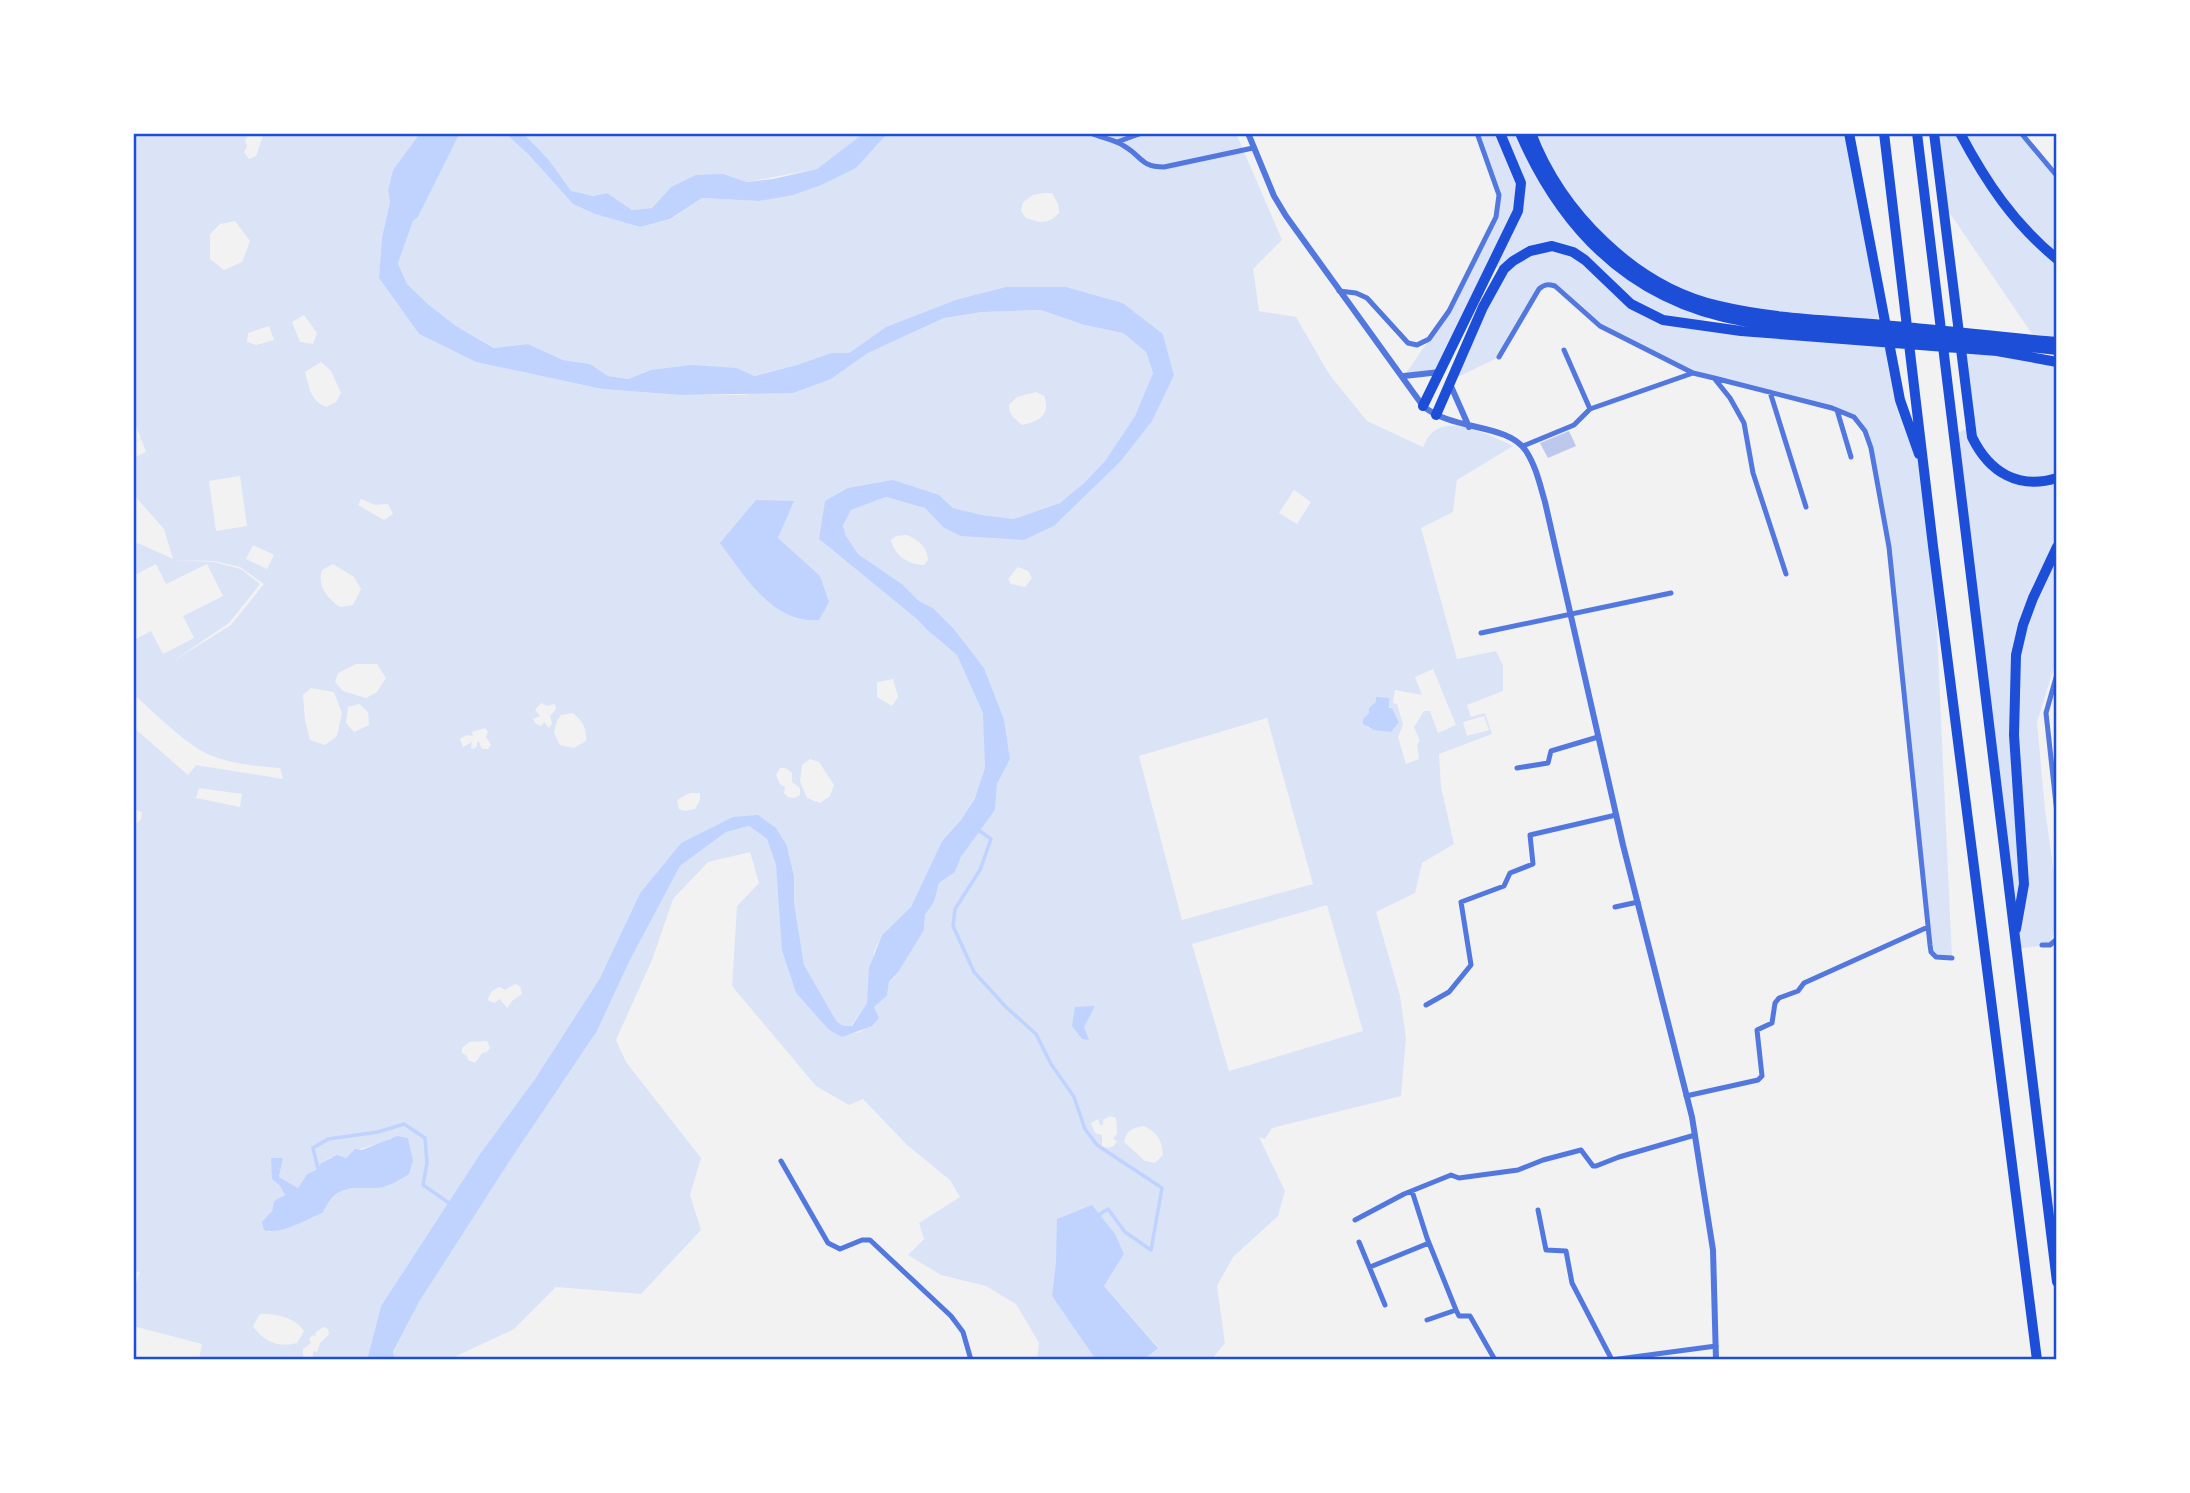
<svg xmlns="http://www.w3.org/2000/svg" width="2190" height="1493" viewBox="0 0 2190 1493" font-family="Rubik,sans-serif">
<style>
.green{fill:#dbe4f7;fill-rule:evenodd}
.water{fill:#bfd3fe}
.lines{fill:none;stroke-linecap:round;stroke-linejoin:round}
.stream{stroke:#bfd3fe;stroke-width:3.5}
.building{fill:#bdc9ec}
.minor{stroke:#5277de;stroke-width:5}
.tertiary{stroke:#5277de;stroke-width:6}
.motorway{stroke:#1d4ed8;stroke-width:10}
.neatline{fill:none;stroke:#1d4ed8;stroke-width:2.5}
</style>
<rect width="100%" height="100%" fill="#f2f2f2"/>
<path class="green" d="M133,133H250L245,140L247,147L244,152L249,159L256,156L264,133H420L393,170L388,190L390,202L382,237L379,278L419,334L476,362L602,389L681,395H743L831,379L868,353L944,318L982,312L1041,310L1084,325L1123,333L1146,352L1153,373L1135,416L1105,461L1084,483L1060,503L1014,519L982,515L953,508L939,495L849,488L819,539L918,620L926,629L957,655L984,713L985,768L979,790L961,820L942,841L911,907L882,935L874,952L867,1003L851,1026H844L837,1022L804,965L794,902V876L787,846L758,815L681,843L640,893L600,978L535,1079L480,1154L381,1306L367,1360H199L202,1344L133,1326V1293L140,1272L133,1271V830L137,828L136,824L141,819L142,812L133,809V727L188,775L196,765L283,779L280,768C257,766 231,764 210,755C187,746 153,711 133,694V634L136,639L151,631L163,654L194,638L183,616L223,596L207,564L166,584L156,564L133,576V546L138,543L173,559L164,529L133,494V458L146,452L141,439L133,443L141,438L136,426L133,427ZM235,221L250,241L242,262L224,270L210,259V234L220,224ZM304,315L317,333L313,344L300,342L292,322ZM269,326L274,340L256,345L247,342L248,333ZM321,362L331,371L341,393L336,402L326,407C310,400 309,387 305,372ZM1036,392L1044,396C1051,415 1039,421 1022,425C1015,419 1009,415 1009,405L1017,397ZM240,476L247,526L216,531L209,481ZM361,499L375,505L388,504L393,514L384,520L358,505ZM793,501L778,538L788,548L720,543ZM253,545L274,555L267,569L246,559ZM175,560L214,561L240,567L264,584L231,625L173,661L229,623L260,584L241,569L214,562ZM333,564L354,577L361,589L353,605L340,607C327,598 317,586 322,570ZM356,664H377L386,678L377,692L366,698L343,691L335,682L338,673ZM893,679L898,697L892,706L877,697V682ZM311,688L334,692L342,713L337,736L325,745L310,740L305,720L303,695ZM541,703L547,706L555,704L556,709L550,716L552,724L549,728L544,722L541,726L535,723L533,719L540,716L535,710ZM359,704L368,712L369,725L354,732L346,723L348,707ZM573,713C583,722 587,728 586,741L574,748L560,745L554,733L557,721L561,715ZM485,728L488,732L486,737L491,745L488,749H482L479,742H477V746L474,749L471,748L472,742L463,747L460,739L466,735L473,736L472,732ZM810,759L819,762L834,785L830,796L820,803L807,798L800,781L802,765ZM780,768H786L792,773V782L800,788V795L794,798L788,797L784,793L785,787L780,784L776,775ZM199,788L242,794L240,807L196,798ZM690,793H700V800L695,809L685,811L679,809L677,800ZM515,984L520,986L522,994L513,1000L507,1008L500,999L494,1003L488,1000C490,993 492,989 500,987L505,990ZM487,1041L490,1048L487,1052L482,1053L475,1063L468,1060L467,1056L462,1053V1048L469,1042ZM390,1138H408L410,1146L400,1180C392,1183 382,1188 373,1188C348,1188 336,1186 323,1213L291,1226L268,1232L274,1201L285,1195L280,1186L272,1179L282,1164L279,1177L298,1188L307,1174L318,1169L321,1163L331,1157L346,1158C357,1146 377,1147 390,1138ZM260,1314C276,1314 295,1317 304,1331L297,1343C279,1348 264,1342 253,1326ZM323,1327L328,1329L329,1334L320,1343L317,1352L313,1351V1358L308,1359L303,1356V1349L311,1343L309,1339L313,1335L316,1337L315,1333Z
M460,133H505L529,155L573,204L595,214L640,227L671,219L702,198L759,201L856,168L888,133H1236L1282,240L1253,269L1259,311L1296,317L1329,374L1367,421L1423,447C1425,443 1428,436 1432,433C1450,414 1494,437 1513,446L1457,480L1453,512L1421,528L1457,659L1496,651L1503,665V691L1467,705L1471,717L1485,713L1492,734L1439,754L1441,787L1454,844L1422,863L1415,893L1376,912L1400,996L1406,1038L1401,1096L1272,1128L1265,1139L1259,1137L1285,1191L1278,1216L1233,1257L1217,1286L1225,1343L1211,1360H1143L1158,1347L1104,1286L1124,1254L1056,1260L1052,1296L1096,1360H1037L1039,1343L1016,1304L986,1286L941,1275L908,1255L924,1239L919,1223L960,1197L950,1180L907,1145L863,1099L849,1105L816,1086L732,986L737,906L759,883L750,852L708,862L673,899L652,960L616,1040L626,1062L701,1158L690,1195L701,1230L641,1294L556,1287L514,1329L448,1360H395L393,1353L419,1302L509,1162L597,1031L630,960L680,866L726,832L749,826L767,839L776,865L790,974L796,993L828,1029L858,1033L865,1029L874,1007L887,996L889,983L899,971L924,930L925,915L934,902L939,883L955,872L961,857L995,810L997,784L1010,759L1004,719L984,668L954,629L933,608L919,601L902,584L858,554L846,536L843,527L851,510L886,497L925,508L943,527L1024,540L1054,526L1120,462L1174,375L1163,334L1123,303L1066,287H1006L886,327L849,353H831L797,365L753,376L737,368L651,370L628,379L608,376L590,364L563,360L528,344L495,348L456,326L429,305L407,284L398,262L413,221L418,217ZM1045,193H1052L1058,204L1059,213C1048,225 1040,223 1026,218L1021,211L1023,202L1033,195ZM1294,490L1311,502L1297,524L1279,513ZM907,535C919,541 927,546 928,560L924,565C909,565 894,555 891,540L896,536ZM1018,567L1028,571L1032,578L1025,587L1011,584L1008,579ZM1433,669L1456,725L1438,733L1430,711H1424L1414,727L1420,741L1417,744L1419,759L1406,764L1398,737L1403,725L1397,704L1393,703L1395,690L1422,695L1415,677ZM1376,702L1392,708L1399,721L1391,732L1368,728L1366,725L1367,718ZM1484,716L1489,730L1467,736L1463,722ZM1267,718L1313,884L1182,920L1139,756ZM1327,905L1363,1031L1229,1071L1192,944ZM1110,1116L1116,1118L1117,1134L1113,1138L1117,1142C1112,1148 1109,1149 1102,1146V1135L1095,1133L1091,1123L1098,1119L1100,1125H1103V1120ZM1144,1126C1158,1133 1162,1140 1163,1155L1155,1163L1145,1161L1124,1142C1127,1130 1132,1128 1144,1126Z
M523,133H864L817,169L747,182L723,174L671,187L652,208L632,210L607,193L593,196L571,192L549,160Z
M1477,133H1520L1551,194L1628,275L1715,316L1697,323L1889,341L1900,400L1926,474L1933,546L1952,958L1933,955L1889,547L1865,431L1848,414L1693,373L1614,334L1556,286L1544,285L1499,357L1450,381L1504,269L1491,266L1441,372L1404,376L1449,311L1496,216L1499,195Z
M1533,133H1849L1886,327L1716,306L1648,275L1572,206Z
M1934,133H2022L2057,176V342L2036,340L1943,203Z
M1960,347L2057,362V658L2037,722L2045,810L2057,894V920L2050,945L2015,949L1953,435L1970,427Z"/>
<path class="water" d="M420,133H460L418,217L413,221L398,263L407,284L429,305L456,326L494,348L528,344L563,360L590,364L608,376L628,379L651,370L691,365L737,368L754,376L797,365L831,353H849L886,327L956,300L1006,287H1066L1123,303L1163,334L1174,375L1152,421L1120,462L1054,526L1024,540L961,536L943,527L925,508L886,497L851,510L843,526L846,536L858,554L902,584L919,601L933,608L954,629L984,668L1004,719L1010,759L997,784L995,810L961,857L955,872L939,883L934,902L925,915L924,930L899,971L889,982L887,996L874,1007L879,1018L872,1026L842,1037L828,1029L796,993L782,950L776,865L767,839L749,826L726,832L680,866L630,960L597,1031L509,1162L419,1302L393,1352L395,1360H367L381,1306L480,1154L535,1079L600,978L640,893L681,843L733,817L758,815L776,828L787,846L794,876V902L804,965L837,1022L844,1026H852L867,1003L869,968L882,935L911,907L942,841L961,820L975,798L985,768L983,713L957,655L926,629L918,620L819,539L825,501L848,488L893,480L939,495L953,508L982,515L1014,519L1060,503L1084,483L1105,461L1135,416L1153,373L1146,352L1123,333L1084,325L1041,310L982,312L944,318L868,353L831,379L793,393L681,395L602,389L476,362L419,334L379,278L382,237L390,202L388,190L393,170Z
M505,133H523L549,160L571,191L593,196L607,193L632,210L652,208L671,187L696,175L723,174L747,182L773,179L817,169L864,133H888L856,168L821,185L793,195L759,201L702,198L670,219L640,227L595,214L573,204L529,155Z
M756,500L794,501L778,538L820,576L829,602L819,620C772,624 745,576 720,543Z
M1376,697L1389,698V708H1392L1399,722L1391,732L1374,730L1363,724V719L1369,713V708L1376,702Z
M1095,1006L1084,1027L1089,1040L1082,1039L1072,1026L1075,1007Z
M397,1136L408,1138L413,1161L409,1174C400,1180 385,1189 373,1188C348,1188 335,1186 323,1213C306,1219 282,1235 264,1230L262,1222L272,1211L274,1201L285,1195L280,1186L272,1179L271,1158H283L279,1177L298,1188L307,1174L318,1169L321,1163L337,1155L346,1158L355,1149L362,1150Z
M1092,1205L1115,1234L1124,1254L1104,1286L1158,1348L1143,1360H1096L1052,1296L1056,1260L1057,1219Z"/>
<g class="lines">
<path class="stream" d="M977,829L991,839L980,870L955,909L953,926L974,972L1006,1007L1036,1034L1051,1064L1074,1097L1085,1129L1097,1145L1162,1188L1151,1250L1125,1232L1108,1209L1097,1216
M318,1169L313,1148L328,1139L378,1132L404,1124L425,1138L427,1163L423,1185L452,1205"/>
</g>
<path class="building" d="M1569,431L1576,446L1548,458L1540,443Z"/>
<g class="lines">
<path class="minor" d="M1091,133C1101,138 1114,139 1124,146C1142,156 1140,167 1164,167L1253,148
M2021,133L2057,176
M1117,142L1142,133
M1339,291L1356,293L1367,298L1408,343L1417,345L1429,339L1449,311L1496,217L1499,195L1477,133
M1564,350L1590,409
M1499,357L1539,289C1545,284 1548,284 1555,286L1600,326L1693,373
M1714,378L1832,408L1854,417L1865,431L1871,448L1889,547L1930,945L1931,952L1936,957L1952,958
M1770,392L1806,507
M1837,410L1851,457
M1523,446L1574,425L1590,409L1693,373L1714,378L1730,398L1744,423L1753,473L1786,574
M1481,633L1671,593
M2057,674L2046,713L2057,813
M1517,768L1548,763L1551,751L1598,737
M1615,907L1638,902
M2042,945H2050L2057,939
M1426,1005L1449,992L1471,965L1461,902L1504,886L1510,873L1533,864L1530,835L1616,815
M1686,1096L1758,1080L1762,1076L1757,1030L1772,1023L1775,1003L1779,998L1798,991L1804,983L1928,927
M781,1161L828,1243L840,1249L862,1240H870L951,1316L963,1332L971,1360
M1412,1191L1427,1238L1456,1310L1459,1316H1470L1495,1360
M1538,1210L1546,1250L1566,1251L1572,1283L1612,1360
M1355,1220L1404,1194L1451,1175L1459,1178L1518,1170L1543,1160L1581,1150L1593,1166H1596L1619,1157L1695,1135
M1359,1242L1385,1305
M1370,1267L1429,1243
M1427,1320L1456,1310
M1611,1360L1716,1346"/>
<path class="tertiary" d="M1248,133L1274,196L1286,216L1423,406C1452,431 1508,423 1526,451C1536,466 1540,485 1545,502L1623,845L1692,1117L1713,1250L1716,1360
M1404,376L1440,372
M1450,384L1469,427"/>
<path class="motorway" d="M1520,133C1563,232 1634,302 1743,321L1995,343L2057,350
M1531,133C1561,212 1635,287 1719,306C1773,319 1828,320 1883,325C1941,330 1999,337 2057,342
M1849,133L1900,400L1919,454
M1884,133L1933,546L2037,1360
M1917,133L2057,1282
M1934,133L1972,437C1989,472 2018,490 2057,478
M1960,133C1986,182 2014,224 2057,259
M1423,406L1518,211L1521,183L1500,133
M1436,415L1483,307L1504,269L1513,261L1530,251L1552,246L1573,252L1585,260L1631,304L1663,320L1741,331L1997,351L2057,362
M2016,929L2024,884L2014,735L2016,655L2023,625L2033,598L2057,547"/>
</g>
<rect width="2190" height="1493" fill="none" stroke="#ffffff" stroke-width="270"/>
<rect x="135" y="135" width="1920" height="1223" class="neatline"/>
</svg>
